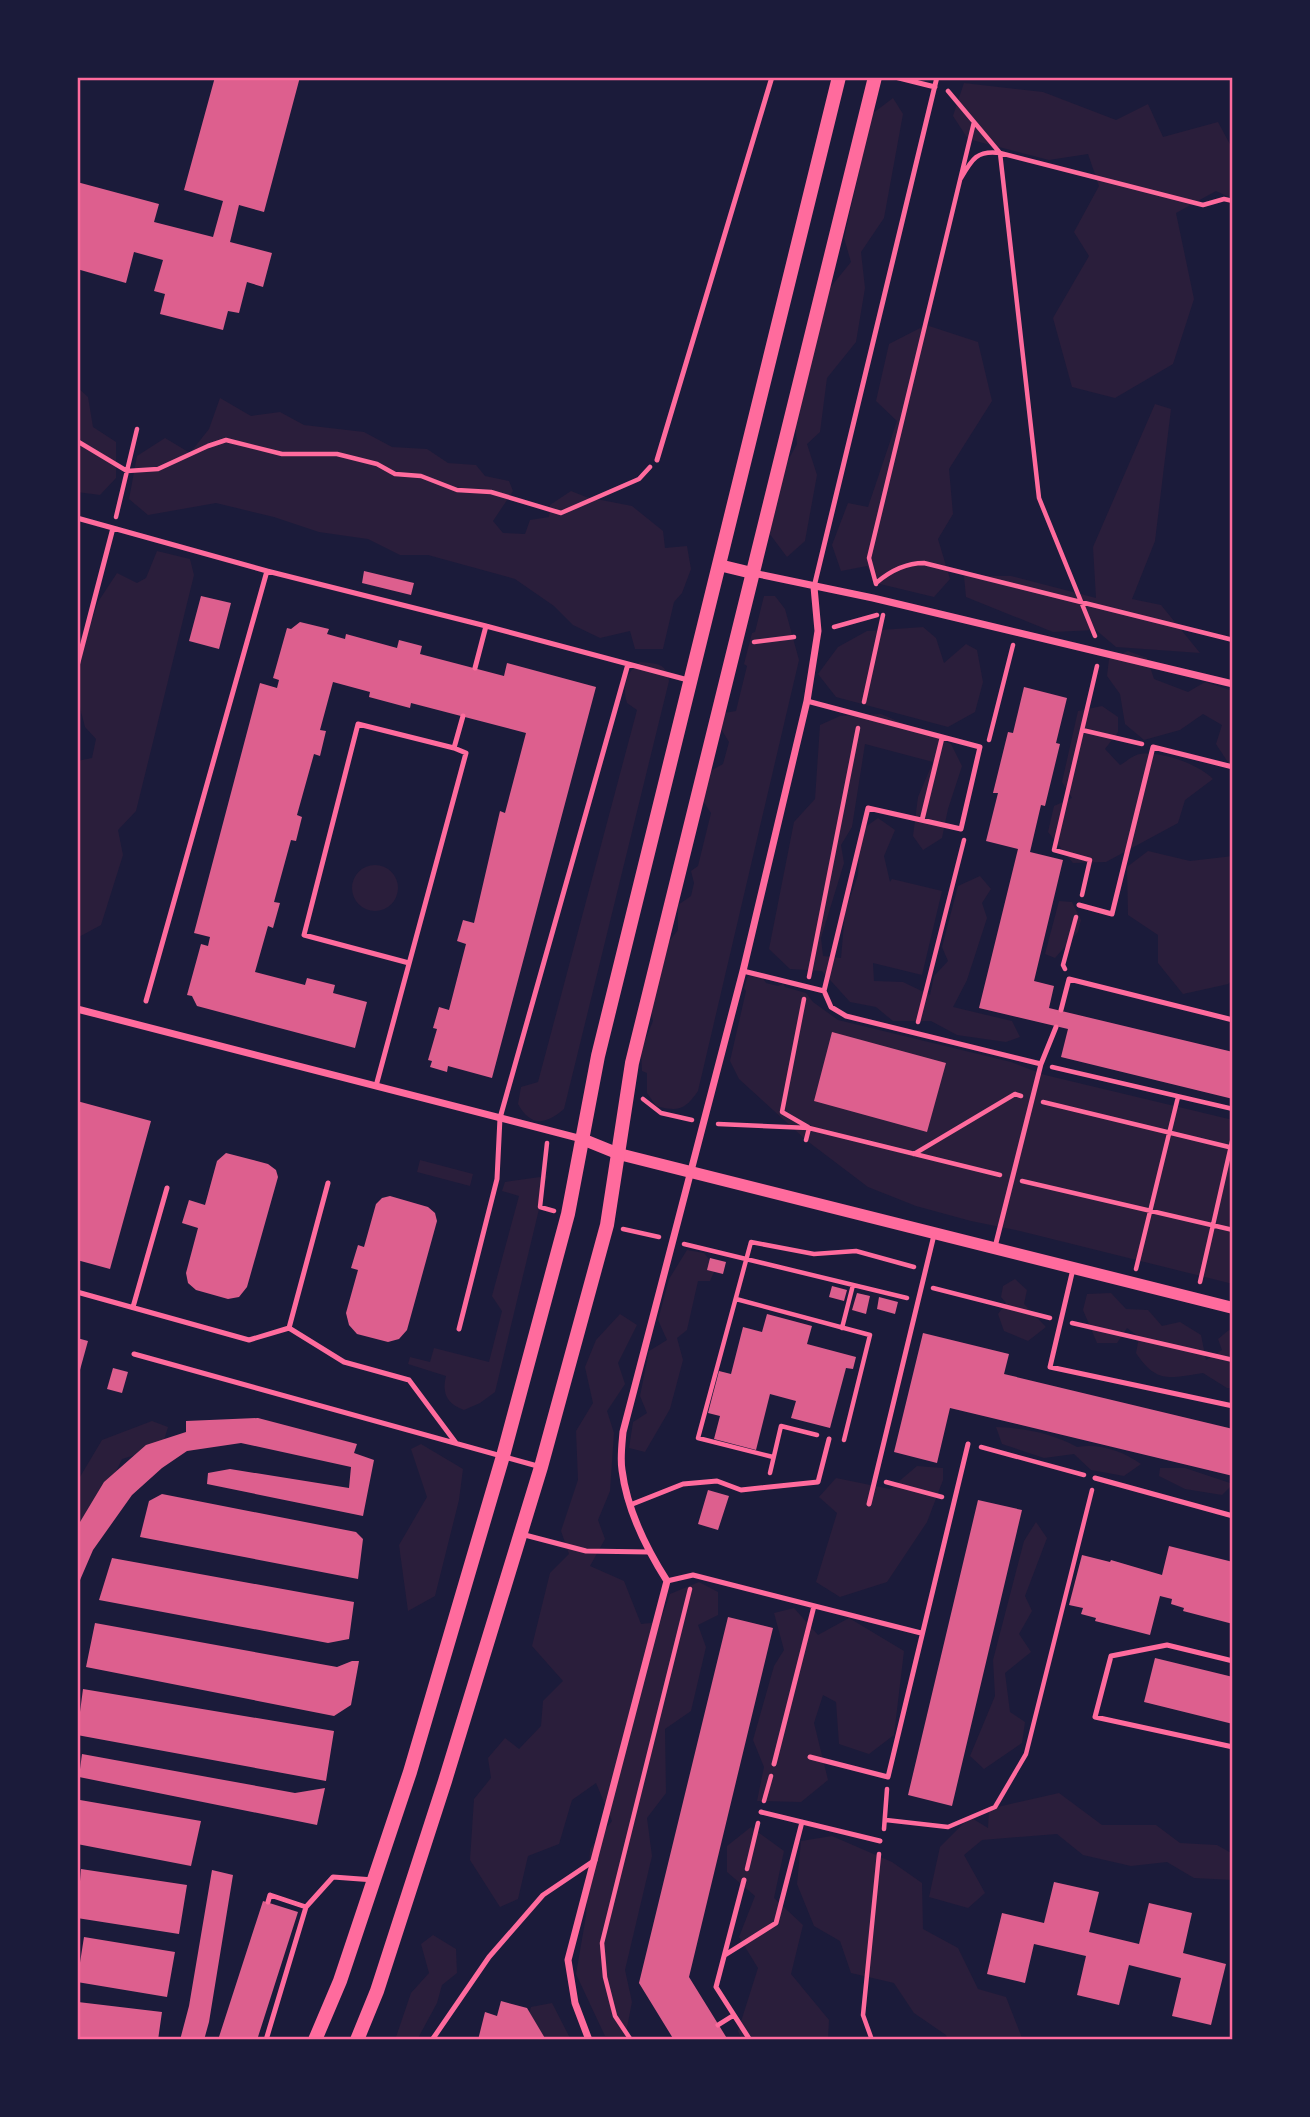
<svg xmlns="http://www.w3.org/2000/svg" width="1310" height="2117" viewBox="0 0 1310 2117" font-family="Ubuntu,sans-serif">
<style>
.green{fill:#2a1e3b}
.building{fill:#dd5f8e}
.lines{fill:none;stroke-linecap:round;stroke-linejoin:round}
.path{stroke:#ff6b9d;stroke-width:4.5}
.service{stroke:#ff6b9d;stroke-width:5}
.minor{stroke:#ff6b9d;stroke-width:7}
.tertiary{stroke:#ff6b9d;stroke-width:12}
.secondary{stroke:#ff6b9d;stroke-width:14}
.neatline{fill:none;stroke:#ff6b9d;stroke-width:2.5}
</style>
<rect width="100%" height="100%" fill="#1b1b3a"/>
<path class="green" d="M964,83L1043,92L1116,120L1148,104L1163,137L1218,122L1233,150V199L1216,191L1176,213L1194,299L1173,364L1115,398L1072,387L1053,318L1089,256L1074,232L1099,186L1088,154L1049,160L968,139L953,116Z
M893,98L903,114L884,218L861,252L865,288L856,342L827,378L820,432L807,444L817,475L805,541L787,557L769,533L782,471L797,444L795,423L825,294L851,262L844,238L872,114Z
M926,325L978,342L992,401L949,469L953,514L938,539L950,579L934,597L876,583L867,566L841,571L832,545L848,503L868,507L897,421L876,401L889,344Z
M77,387L88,397L93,427L116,442V478L100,495L77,492Z
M220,398L251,416L280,412L304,425L364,432L392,447L427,449L448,463L476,465L485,476L509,481L513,491L493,521L503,533L525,534L530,520L549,517L550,505L571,491L586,497L632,506L663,531L665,548L687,546L691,569L682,593L674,602L663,649H635L630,631L600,638L573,625L554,606L515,579L428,555H400L368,539L319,532L274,517L216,503L148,515L129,499L137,456L165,438L190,453L209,429Z
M1155,404L1171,409L1155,541L1132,599L1161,605L1200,653L1116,647L1096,630L1053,632L966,597L964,576H1011L1096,598L1093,547Z
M157,551L190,559L194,575L136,811L118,830L123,855L101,925L77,938V761L92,758L96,739L85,727L77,696V664L98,602L117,573L137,583L146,578Z
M764,596H775L785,609L799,660L698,1091C685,1110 678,1112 656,1106L647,1093V1073L642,1071L641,1050L653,1021L650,1005L667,944L678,930V905L691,896L694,883L691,871L698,866L711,813L700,797L705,774L723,764L729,742L721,729L724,713L736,711L747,666L744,664L752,633L755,632Z
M923,627L936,638L944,663L966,644L977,650L983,682L975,712L948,727L836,697L818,674L838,647L867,631Z
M1128,651L1147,658L1154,679L1188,692L1205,682L1233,691V770L1216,744L1222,725L1203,714L1180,730L1144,740L1125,724L1120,694L1107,676L1109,659Z
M640,662C657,664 666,662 669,681L564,1109C545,1125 531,1127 518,1104L521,1087L538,1082L637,710L627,703C622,687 626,672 640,662Z
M1102,706L1118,717V732L1105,749L1120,765C1126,762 1133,755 1140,754C1162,751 1198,764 1213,779L1185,800L1178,823L1106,862L1073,863L1048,832L1054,806L1072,798L1062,782L1078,711Z
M881,714L951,744L962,766L948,809L942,838L923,850L913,836L918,797L933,762L865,744L852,827L841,845L844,863L821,938L823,956L841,958L845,912L858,875L860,831L878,818L895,830L884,856L890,882L892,879L942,891L922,975L873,963L874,981L903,982L930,995L934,976L948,961L942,947L958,886L980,876L991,889L982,903L987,918L967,980L953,1007L1012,1021L1020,1037L1006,1042L957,1035L931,1021H893L876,1007L850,1002L822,971L790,969L769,949L794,822L815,799L820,725L840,716Z
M1148,851L1190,861L1233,856V979L1228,984L1183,994L1158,963V935L1128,915L1127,867Z
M352 888a23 23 0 1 1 46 0a23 23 0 1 1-46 0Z
M1059,901L1072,902L1081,920L1078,932L1055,958L1045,954Z
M748,976L762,977L766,983L778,986L783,984L785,987L806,993L813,1002L838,1020L1011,1062L1045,1075L1233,1120V1284L1020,1231L971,1221L916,1206L868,1187L806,1140L739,1079L730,1061L746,991L744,988Z
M420,1160L473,1174L470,1186L417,1172Z
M547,1176L495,1392L480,1403L464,1410C446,1403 442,1393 446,1376L408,1364L410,1357L430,1362L434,1348L489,1362L502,1311L492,1296L519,1196L502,1191L505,1182Z
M687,1250L704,1253L716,1268L710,1281H698L687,1330L677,1338L683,1360L670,1409L645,1452L629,1448L633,1422L647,1413L640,1396L649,1351L667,1340L658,1320L669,1279Z
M1015,1279L1027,1290L1024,1304L1046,1327L1028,1341L1004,1331L998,1314L1006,1303L1001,1297L1003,1286Z
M1111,1293L1126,1309L1148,1310L1162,1326L1180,1322L1201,1335L1206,1360L1222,1350L1218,1339L1229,1330L1233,1332V1388H1227L1203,1373C1169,1378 1157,1384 1136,1353L1139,1337L1127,1328L1117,1343H1097L1083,1310L1087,1294Z
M620,1314L637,1325L618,1363L625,1384L607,1411L614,1433L610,1491L598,1520L605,1539L590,1566L624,1581L641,1624L660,1622L670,1594L699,1582L718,1592V1615L698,1625L706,1647L691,1711L665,1729L666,1793L647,1818L652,1856L625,1970L632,2002L625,2038L605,2036L576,1974L586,1916L590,1849L612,1821L596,1783L572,1800L559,1844L528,1856L518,1899L500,1907L470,1860L474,1799L491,1778L488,1758L505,1738L519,1749L541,1726L543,1701L563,1681L532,1646L550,1573L569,1554L561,1531L578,1480L576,1431L593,1403L585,1367L596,1340Z
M152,1421L168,1427L162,1447L122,1459L98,1510L77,1531V1482L102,1440Z
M996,1427C1024,1428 1052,1433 1077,1447C1099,1443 1123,1451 1141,1464L1124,1476L1091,1470L1074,1454L1044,1458L1002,1444Z
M421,1444L463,1469L459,1500L435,1596L408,1611L399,1545L427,1497L411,1449Z
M917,1466L943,1468V1480L927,1522L887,1582L840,1597L816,1582L837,1513L819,1497L836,1478L890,1489Z
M1160,1468H1185L1233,1484L1222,1495L1185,1489L1159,1476Z
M1036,1522L1047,1538L1025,1596L1032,1611L1019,1634L1031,1652L1005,1673L1010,1712L1025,1722L1022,1743L984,1769L970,1756L995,1696L993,1660L1024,1541Z
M794,1608L818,1635L849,1618L904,1651L894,1735L869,1754L839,1744L836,1702L823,1695L814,1723L828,1780L801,1802L757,1801L764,1767L753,1740L774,1666L784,1650L774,1613Z
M1059,1793L1102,1825H1156L1180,1843L1217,1845L1233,1854V1880L1194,1878L1167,1862L1131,1866L1083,1855L1057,1834L982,1840L964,1855L985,1893L968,1908L929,1897L940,1847L970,1817L988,1828L989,1809Z
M751,1827L784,1851L774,1898L803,1925L791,1974L829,2020L828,2040H742L738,2031L758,1968L739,1937L755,1896L727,1872V1846Z
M832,1836L892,1862L922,1883L923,1929L958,1948L978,1989L1006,1997L1022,2038L1028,2040H948L946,2035L914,2013L894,1983L851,1973L840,1941L814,1926L797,1884L801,1841Z
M433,1935L456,1949L457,1973L442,1985L437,2003L417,2040H395L411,1993L429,1973L421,1944Z
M552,2003L571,2040H521L531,2007Z"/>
<path class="building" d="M215,77H300L264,212L239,205L230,242L272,253L263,287L247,282L239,313L228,311L223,330L160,314L165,294L154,291L163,260L134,252L126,283L77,269V182L159,204L154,222L213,237L223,201L184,190Z
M364,571L414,583L411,595L362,583Z
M201,596L231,603L219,649L189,641Z
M300,622L329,629L327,634L345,639L346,634L397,648L399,640L422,646L420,654L504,676L507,663L596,687L492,1078L448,1066L447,1072L430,1067L432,1061L428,1060L437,1029L433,1028L439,1007L449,1010L466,944L457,941L463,920L474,923L500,811L505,813L526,733L411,703L410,708L369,697L370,692L333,682L320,730L326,731L320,756L314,754L297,815L302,817L296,841L291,840L274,902L280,903L273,928L268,926L255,972L305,985L307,978L335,985L333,993L367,1002L355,1048L197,1006L192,996L187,995L201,944L208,946L210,937L194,933L260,683L277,688L279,680L273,678L287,628L291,629Z
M1024,687L1067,698L1056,743L1060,744L1045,806L1041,805L1030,852L1063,860L1034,981L1054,986L1049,1008L1233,1052V1099L1061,1057L1068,1029L979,1008L1018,849L986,841L998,793H993L1008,732L1013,733Z
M832,1032L946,1063L927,1132L814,1101Z
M77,1101L151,1121L110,1269L77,1260Z
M226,1153L268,1164L276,1170L278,1177L247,1287L239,1297L228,1299L196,1290L188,1283L186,1273L198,1228L182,1223L189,1200L205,1205L217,1161Z
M390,1196L428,1207L435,1213L437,1221L407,1330L399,1339L388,1342L357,1334L349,1325L346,1313L358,1270L351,1268L358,1245L364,1247L376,1204L382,1198Z
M710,1258L726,1262L723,1274L707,1270Z
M832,1286L847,1290L844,1301L829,1297Z
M857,1293L870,1296L866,1314L852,1310Z
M879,1297L898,1302L895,1314L877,1309Z
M767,1314L812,1326L807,1344L856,1357L853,1369L846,1368L830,1428L791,1418L796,1401L770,1394L756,1450L714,1439L720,1416L708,1413L719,1371L731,1374L743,1327L762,1332Z
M923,1333L1009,1354L1004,1374L1233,1429V1476L950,1408L937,1463L894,1452Z
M77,1338L88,1341L78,1377H77Z
M113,1368L128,1372L122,1393L107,1389Z
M258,1418L357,1444L354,1453L374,1460L363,1516L207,1484L208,1473L230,1469L349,1488L351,1467L241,1443L187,1451L162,1468L132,1495L93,1550L77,1587V1527L104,1482L146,1445L186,1432V1421Z
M708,1490L729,1496L718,1530L698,1524Z
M162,1494L356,1532L363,1539L358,1579L140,1537L149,1501Z
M978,1500L1022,1510L952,1806L908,1795Z
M1169,1546L1233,1562V1624L1183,1611L1184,1608L1171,1604L1172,1599L1160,1596L1150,1635L1095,1621L1096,1618L1081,1614L1083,1608L1069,1605L1082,1555L1110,1562L1111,1560L1162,1575Z
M112,1558L354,1602L349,1639L328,1643L99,1600Z
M728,1617L773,1628L689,1977L728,2040H674L639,1983Z
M95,1623L337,1667L352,1661H359L351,1705L334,1716L86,1667Z
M1155,1658L1233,1677V1724L1144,1702Z
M83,1689L334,1731L326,1781L77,1735Z
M82,1754L295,1793L325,1788L317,1825L79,1777Z
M80,1800L201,1821L191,1866L77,1844Z
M81,1869L187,1885L179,1934L77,1918Z
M212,1870L233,1875L209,2022L204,2040H180L189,2006Z
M1054,1882L1099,1892L1089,1932L1139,1944L1149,1903L1192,1913L1183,1953L1226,1964L1211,2025L1172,2016L1181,1978L1129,1965L1119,2005L1077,1995L1086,1956L1034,1944L1025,1983L987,1974L1002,1913L1044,1923Z
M263,1901L298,1912L257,2040H218Z
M84,1937L175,1952L167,1997L77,1982Z
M501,2001L527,2008L546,2040H478L485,2012L497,2016Z
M78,2002L162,2012L158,2040H77Z"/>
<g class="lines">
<path class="path" d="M948,91L1000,153L1203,205L1224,199L1233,201
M961,178C972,159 977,150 1000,153L1039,498L1095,636
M77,441L127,471L158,469L208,446L226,440L282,454H337L377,464L395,474L421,476L457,490L491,492L561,513L639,479L650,467
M116,517L137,429
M876,583C890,571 905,563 924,563L1233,640
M876,584L869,558L974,122
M834,627L877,615
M754,642L794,637
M864,702L883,615
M1082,730L1142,744
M989,740L1013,645
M1082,895L1090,860L1054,850L1097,666
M1065,969L1063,965L1076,917
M809,977L858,728
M804,999L782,1112L808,1127
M918,1022L964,840
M1052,1067L1233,1109
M643,1099L661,1113L692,1120
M1043,1102L1233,1148
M718,1124L809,1128L1000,1175
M806,1140L809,1128
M547,1143L540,1207L554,1211
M914,1154L1015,1094L1021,1096
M1022,1181L1233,1230
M623,1229L659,1237
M684,1244L907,1298
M1136,1269L1178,1097
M1200,1282L1233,1137
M933,1288L1050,1318
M736,1299L870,1335L844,1440
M1072,1323L1233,1360
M842,1328L853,1285
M981,1447L1084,1475
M773,1457L698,1438L751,1242L814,1254L856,1251L914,1267
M770,1473L781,1426L817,1435
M886,1482L942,1497
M764,1801L771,1776
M886,1820L948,1827L995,1807L1026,1754L1092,1490
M884,1829L887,1789
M747,1869L758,1823
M631,2040L615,2016L605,1977L602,1943L690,1589
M872,2040L863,2015L879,1854"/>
<path class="service" d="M895,77L935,87
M657,460L772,77
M77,518L267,571L486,626L688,680
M814,587L937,77
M77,666L113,528
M475,668L486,626
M807,701L980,747L961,829L868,808L824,991
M454,748L463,716
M922,820L942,738
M1079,905L1112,914L1153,747L1233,767
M743,971L824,991L831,1007L846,1016L1041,1064L995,1247
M146,1001L267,571
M1061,1010L1069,979L1233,1020
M1041,1064L1056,1027
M376,1086L466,753L454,748L358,724L304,935L409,963
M1073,1269L1050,1367L1233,1406
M77,1292L249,1340L289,1328L344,1362L409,1380L456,1443
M133,1307L167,1188
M289,1328L328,1183
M459,1329L497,1179L500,1118L628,664
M134,1354L541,1467
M1095,1478L1233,1516
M869,1504L934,1235
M630,1505L683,1484L717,1481L741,1490L818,1482L829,1439
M521,1534L586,1551L649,1552
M667,1581L693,1575L921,1633
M1233,1661L1167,1645L1111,1656L1095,1717L1233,1747
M810,1757L888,1777L968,1444
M774,1764L814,1606
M761,1812L880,1841
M744,1880L716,1987L750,2040
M268,1902L270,1895L306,1907
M725,1955L776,1923L802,1822
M718,2025L734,2015
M266,2040L306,1907L333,1877L374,1880
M432,2040L489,1957L543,1895L595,1860"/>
<path class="minor" d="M753,573L873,598L1233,684
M77,1009L582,1139
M589,2040L575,2003L568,1960L667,1581C646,1548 627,1510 622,1470C620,1458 622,1444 623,1432L743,971L807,701L818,631L814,587"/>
<path class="tertiary" d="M719,565L752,573
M582,1139L619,1154L1233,1308"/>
<path class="secondary" d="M315,2040L340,1981L410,1772L503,1456L568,1214L598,1056L839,77
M357,2040L377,1991L445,1781L541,1467L607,1225L632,1063L875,77"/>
</g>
<rect width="1310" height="2117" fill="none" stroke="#1b1b3a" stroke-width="158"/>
<rect x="79" y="79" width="1152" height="1959" class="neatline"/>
</svg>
